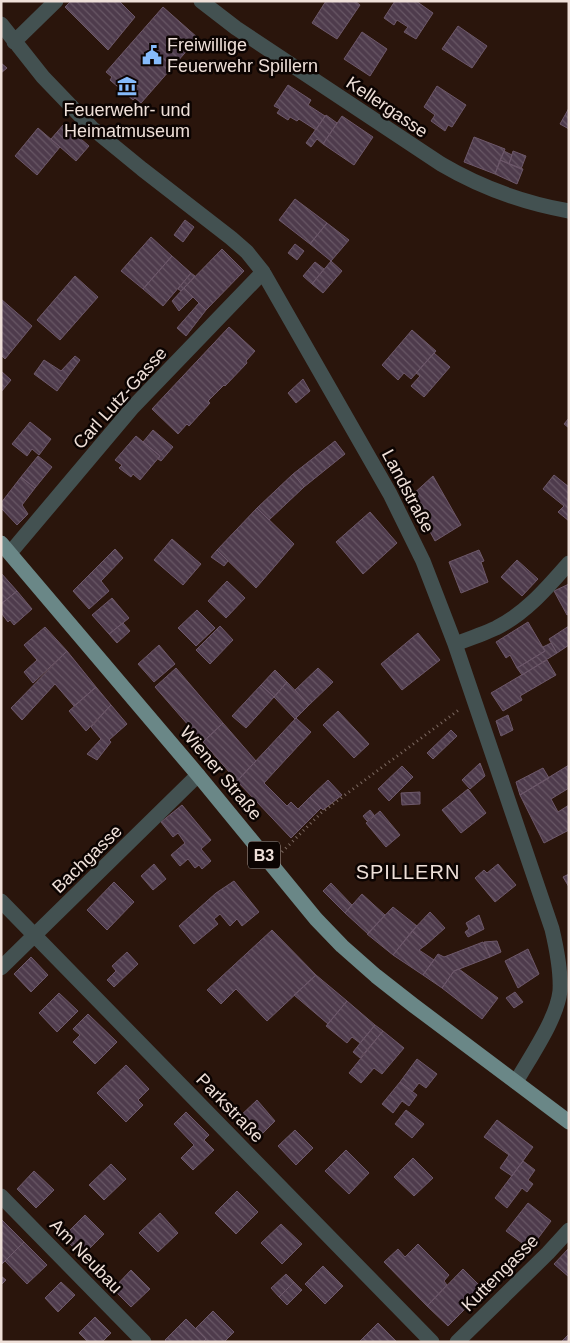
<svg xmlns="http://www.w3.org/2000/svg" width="570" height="1343" viewBox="0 0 570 1343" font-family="Arial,sans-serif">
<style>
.building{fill:url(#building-back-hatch);stroke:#6d586a}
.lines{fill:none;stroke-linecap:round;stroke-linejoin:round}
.path{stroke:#7e6b63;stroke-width:3;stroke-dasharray:1 4;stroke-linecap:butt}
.minor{stroke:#435151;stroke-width:15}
.primary{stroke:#6a8787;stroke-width:15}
.labels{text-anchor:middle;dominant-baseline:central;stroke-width:5;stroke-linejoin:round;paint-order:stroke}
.shield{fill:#0c0402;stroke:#ab9e98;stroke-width:1}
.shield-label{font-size:16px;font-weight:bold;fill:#efe0d9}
.poi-label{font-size:18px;fill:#efe0d9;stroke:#0c0402;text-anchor:start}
.street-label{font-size:18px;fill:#efe0d9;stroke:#0c0402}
.quarter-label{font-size:20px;letter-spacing:1px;fill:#efe0d9;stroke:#0c0402}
</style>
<defs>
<pattern id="building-back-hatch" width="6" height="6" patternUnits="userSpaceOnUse" patternTransform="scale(1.25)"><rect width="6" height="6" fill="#4e3b4c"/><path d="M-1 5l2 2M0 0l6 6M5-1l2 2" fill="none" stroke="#685765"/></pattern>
</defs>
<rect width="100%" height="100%" fill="#2a150c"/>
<path class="building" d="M71,1H119L135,17L108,50L65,7Z
M326,1H355L360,5L337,39L312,23Z
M395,1H416L433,13L416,39L404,32L408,27L397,20L394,25L384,18Z
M163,7L198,38L141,103L135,98L133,100L110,80L112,77L106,72Z
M458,26L487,46L472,68L442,49Z
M362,32L387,49L370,76L344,59Z
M1,63L7,68L1,73Z
M288,85L311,100L308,105L325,116L316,130L299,119L297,121L290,117L288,120L277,113L280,109L274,106Z
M437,86L466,105L452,127L448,125L445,131L431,121L435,115L424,107Z
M569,108V129L560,124Z
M326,115L337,123L323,144L317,139L311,147L306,143Z
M342,116L373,137L354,165L323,144Z
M64,124L89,146L76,161L51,139Z
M38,128L60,147L37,175L15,156Z
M474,137L505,149L495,174L464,162Z
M504,151L512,155L509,164L500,160Z
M513,151L526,156L521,169L509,164Z
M500,160L523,169L517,184L495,174Z
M295,199L327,223L310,244L279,220Z
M185,220L194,227L183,242L174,235Z
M327,223L349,240L331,261L310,244Z
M151,237L172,256L143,289L121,271Z
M295,244L304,251L297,260L288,253Z
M222,249L244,271L206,310L184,288Z
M172,256L191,273L163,306L143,289Z
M331,261L342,271L323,293L312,284Z
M315,262L324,269L312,284L303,276Z
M191,273L195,276L181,291L178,289Z
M75,276L98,297L60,340L37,320Z
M184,288L193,297L179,311L172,301Z
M1,299L32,326L5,359L1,355Z
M199,303L206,310L186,336L177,328Z
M229,327L255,351L246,361L247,363L225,386L224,385L208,401L210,403L189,426L187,424L178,434L152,409Z
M412,330L436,351L411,379L404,373L398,380L382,365Z
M434,353L450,367L424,397L411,386L420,376L416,373Z
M75,356L80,360L57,391L34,374L44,360L61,371Z
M1,371L11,380L1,392Z
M303,379L310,391L296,403L288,393Z
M569,418V428L564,424Z
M30,422L51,439L39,455L32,449L27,456L12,444Z
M153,430L173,447L161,461L158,459L160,456L143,442Z
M136,436L160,456L140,480L133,474L131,477L119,468L122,465L115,460Z
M335,441L345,454L304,487L293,474Z
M38,456L52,467L35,488L21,477Z
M293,474L304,487L269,520L257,508Z
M554,475L569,487V521L558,512L564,506L543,489Z
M433,476L461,525L435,541L411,496Z
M21,477L35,488L22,505L28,514L17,525L1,508V503Z
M257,508L294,544L256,588L217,550Z
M370,512L397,543L363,574L336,542Z
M172,539L201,564L183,585L154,560Z
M115,549L123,558L101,581L109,591L89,609L73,591Z
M217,550L228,561L224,566L211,557Z
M479,550L484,561L481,562L488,582L461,593L449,562Z
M517,560L538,579L522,596L501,577Z
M1,573L17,591L1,604Z
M227,581L245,598L226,618L208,601Z
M569,584V614L567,615L554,591Z
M17,591L32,609L14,625L10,620L8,622L2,614L1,604Z
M112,598L129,618L109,634L92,615Z
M197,610L215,628L196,646L178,628Z
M528,622L545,651L517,668L510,655L506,658L496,642Z
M123,623L130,631L117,643L109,634Z
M220,626L233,640L210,664L196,650Z
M569,626V645L557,653L549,639Z
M45,627L67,651L33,683L24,672L37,660L24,645Z
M418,633L440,660L402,690L381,664Z
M551,643L557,653L522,675L517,668L545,651L543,647Z
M159,645L175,664L154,682L138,664Z
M67,651L96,687L74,706L55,684L22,720L11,708Z
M547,660L556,675L520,696L522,700L503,711L491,693Z
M176,668L223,723L203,742L155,687Z
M318,668L333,682L309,705L295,690Z
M275,670L287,682L274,697L261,685Z
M287,682L309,705L295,719L274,697Z
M261,685L274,697L246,728L232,716Z
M96,687L111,705L86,731L69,711Z
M111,705L127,724L109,740L111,742L97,760L87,754L101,739L91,727Z
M338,711L369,744L354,758L323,725Z
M508,715L513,730L501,736L496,721Z
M296,718L311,732L264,783L287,806L291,802L298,809L310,797L321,808L291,838L237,781Z
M223,723L256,761L237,781L203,742Z
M451,730L457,736L433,759L427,753Z
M480,763L485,776L470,789L462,780Z
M569,765V788L551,799L558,812L569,805V830L544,843L520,795Z
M402,766L413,777L389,801L378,789Z
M543,768L549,778L520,795L516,782Z
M328,780L342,795L323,810L310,797Z
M468,789L486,813L461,833L442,810Z
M420,792V804L402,805L401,793Z
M182,805L211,840L201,849L211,861L202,869L199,865L195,868L188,859L180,866L171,855L185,843L178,833L173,837L161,822Z
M370,810L374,815L367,821L363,816Z
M380,811L400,835L386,847L366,823Z
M154,864L166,879L153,890L141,876Z
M498,864L516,885L495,902L475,878L484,870L487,873Z
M569,874V887L563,877Z
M234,881L259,912L242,926L237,919L230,926L220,914L214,919L218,924L194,944L179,926L216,893Z
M114,882L134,902L107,930L87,910Z
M331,883L352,905L345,913L323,891Z
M362,894L385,915L368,934L345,913Z
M393,907L417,926L393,955L367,934Z
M430,912L445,928L427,944L412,931Z
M479,915L484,929L468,937L465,932L469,929L466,923Z
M272,930L316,975L267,1021L236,989L221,1004L207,990Z
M412,931L427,944L419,950L434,960L423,975L393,955Z
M497,941L501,952L490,957L484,942Z
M483,942L490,957L454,971L442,988L423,975L438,954L444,957Z
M528,949L539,974L518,988L505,961Z
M127,952L138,964L114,987L107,980L116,971L112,966Z
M31,957L48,975L31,992L14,974Z
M459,969L498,998L482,1019L442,988L454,971Z
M316,975L347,1001L328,1024L294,995Z
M515,992L523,1002L514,1008L506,998Z
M59,993L78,1011L57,1032L39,1013Z
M347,1001L375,1025L360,1043L352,1037L347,1043L326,1026Z
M88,1014L117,1042L95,1064L73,1042L80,1035L73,1029Z
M375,1025L383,1031L360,1058L353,1052Z
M383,1031L404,1048L382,1074L374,1068L361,1083L349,1073Z
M417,1059L437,1074L426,1088L419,1083L412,1092L400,1082Z
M126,1065L149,1089L138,1100L143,1105L126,1122L97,1093Z
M400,1082L417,1095L409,1106L402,1101L393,1113L382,1104Z
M257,1100L275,1121L257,1139L237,1119Z
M406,1110L424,1124L412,1138L395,1124Z
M186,1112L209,1135L204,1140L214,1150L193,1170L181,1158L194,1145L174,1124Z
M497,1120L533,1147L512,1176L500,1168L509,1155L484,1137Z
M295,1130L313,1148L296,1165L278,1146Z
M346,1150L369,1173L349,1194L325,1171Z
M413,1158L433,1178L414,1196L394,1177Z
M523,1161L535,1170L528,1180L533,1184L527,1192L522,1188L507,1208L495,1198Z
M111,1164L126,1179L104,1200L89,1185Z
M34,1171L54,1190L36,1208L17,1189Z
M237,1191L258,1212L236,1234L215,1213Z
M528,1203L551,1221L530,1249L506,1231Z
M160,1213L178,1233L158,1252L139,1233Z
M85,1215L104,1234L82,1256L63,1237Z
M1,1219L24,1242L1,1265Z
M281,1224L302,1244L282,1264L261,1243Z
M24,1242L47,1265L27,1284L5,1261Z
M418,1244L449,1275L444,1281L447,1285L427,1306L384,1262L398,1249L405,1257Z
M569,1248V1277L554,1264Z
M323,1266L343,1286L325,1304L305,1284Z
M463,1269L484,1290L448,1326L427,1306Z
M131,1270L150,1289L131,1307L113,1289Z
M286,1274L294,1282L279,1297L271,1288Z
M1,1276L6,1280L1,1285Z
M61,1282L75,1295L58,1312L45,1298Z
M294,1282L302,1290L287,1305L279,1297Z
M213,1311L234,1332L224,1342H203L206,1339L196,1328Z
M95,1317L111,1333L102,1342H88L79,1333Z
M186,1319L206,1339L203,1342H167L165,1340Z
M378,1323L397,1342H359Z
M569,1334V1342H561Z"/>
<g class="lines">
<path class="path" d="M282,852L321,813L460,709"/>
<path class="minor" d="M201,1L236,28L441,164C480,187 524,203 569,211
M1,24L43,77L92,128L142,169L231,238L247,252L263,272L390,494L423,561L455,644L552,929C556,946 561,974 560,991C557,1019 530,1057 516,1082
M14,42L56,1
M10,553L133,407L263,272
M455,644C469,639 483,634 496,628C526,613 547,588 569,563
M1,901L432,1342
M1,968L198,775
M1,1196L144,1342
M457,1342L548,1253L569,1230"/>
<path class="primary" d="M1,543L198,775L316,919L342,946L376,976L413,1005L569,1122"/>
</g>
<defs>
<symbol id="civic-bare" viewBox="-9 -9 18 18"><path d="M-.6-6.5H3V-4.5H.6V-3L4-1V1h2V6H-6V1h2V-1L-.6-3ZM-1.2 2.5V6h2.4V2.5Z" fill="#86bbfb" stroke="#0c0402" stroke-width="2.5" paint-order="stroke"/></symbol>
<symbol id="museum-bare" viewBox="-9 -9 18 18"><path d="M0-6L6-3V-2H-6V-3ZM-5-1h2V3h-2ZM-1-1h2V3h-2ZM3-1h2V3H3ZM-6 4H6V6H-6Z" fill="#86bbfb" stroke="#0c0402" stroke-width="2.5" paint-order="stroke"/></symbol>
</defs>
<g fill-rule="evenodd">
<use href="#civic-bare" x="138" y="41" width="28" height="28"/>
<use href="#museum-bare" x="113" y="72" width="28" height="28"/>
</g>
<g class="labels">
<rect class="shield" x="248" y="841.5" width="32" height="27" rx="4"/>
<g class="shield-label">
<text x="264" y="855">B3</text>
</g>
<g class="poi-label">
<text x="167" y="45">Freiwillige<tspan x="167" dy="21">Feuerwehr Spillern</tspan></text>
<text x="127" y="110" text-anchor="middle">Feuerwehr- und<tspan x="127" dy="21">Heimatmuseum</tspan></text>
</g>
<g class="street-label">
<text transform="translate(387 107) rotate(34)">Kellergasse</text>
<text transform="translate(120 398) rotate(-48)">Carl Lutz-Gasse</text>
<text transform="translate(408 491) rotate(62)">Landstraße</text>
<text transform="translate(221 773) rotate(50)">Wiener Straße</text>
<text transform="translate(87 859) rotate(-44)">Bachgasse</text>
<text transform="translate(230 1108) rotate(46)">Parkstraße</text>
<text transform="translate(86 1256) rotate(46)">Am Neubau</text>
<text transform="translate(500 1273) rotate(-45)">Kuttengasse</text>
</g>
<g class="quarter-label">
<text x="408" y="872">SPILLERN</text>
</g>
</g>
<rect width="570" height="1343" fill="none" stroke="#efe0d9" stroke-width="5"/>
</svg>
